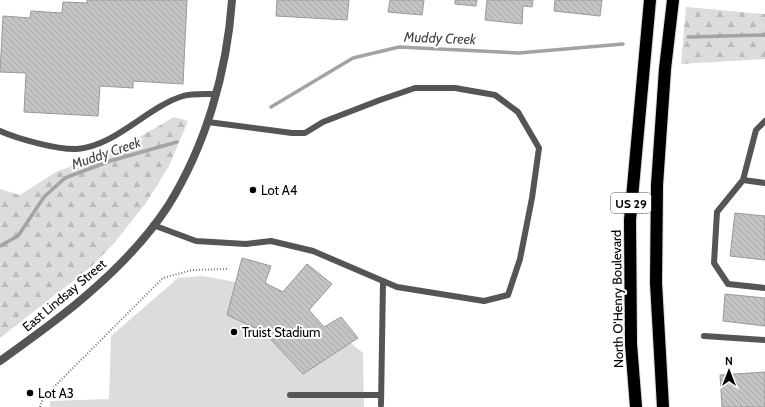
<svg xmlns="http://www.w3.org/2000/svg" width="765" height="407" viewBox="0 0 765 407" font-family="Cabin,sans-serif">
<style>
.forest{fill:url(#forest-firs)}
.green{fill:#dcdcdc}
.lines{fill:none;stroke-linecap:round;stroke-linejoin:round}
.stream{stroke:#a3a3a3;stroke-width:3.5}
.building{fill:url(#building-back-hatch);stroke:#999}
.motorway-casing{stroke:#dbdbdb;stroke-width:14}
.path{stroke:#777;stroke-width:2;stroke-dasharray:1 2;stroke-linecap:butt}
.service{stroke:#555;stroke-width:6}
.tertiary{stroke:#555;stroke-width:8}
.motorway{stroke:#000;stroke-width:12}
.poi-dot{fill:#000;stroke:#fff;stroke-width:1.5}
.labels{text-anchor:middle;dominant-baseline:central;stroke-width:4;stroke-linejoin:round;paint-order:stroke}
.shield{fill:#fff;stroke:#4c4c4c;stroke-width:1}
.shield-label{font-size:12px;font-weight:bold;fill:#000}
.poi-label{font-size:13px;fill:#000;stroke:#fff;text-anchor:start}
.street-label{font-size:13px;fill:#000;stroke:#fff}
.water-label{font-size:14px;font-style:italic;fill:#444;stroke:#fff}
</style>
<defs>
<pattern id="forest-firs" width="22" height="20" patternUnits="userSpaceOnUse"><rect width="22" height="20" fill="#dcdcdc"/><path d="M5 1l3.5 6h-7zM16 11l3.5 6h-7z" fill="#bbb"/></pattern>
<pattern id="building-back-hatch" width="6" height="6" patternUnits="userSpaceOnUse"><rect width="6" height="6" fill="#c4c4c4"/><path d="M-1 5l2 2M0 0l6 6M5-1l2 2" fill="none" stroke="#a7a7a7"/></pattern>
</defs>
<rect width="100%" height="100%" fill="#fff"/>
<path class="forest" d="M686,7L765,14V59L681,64Z
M174,117L188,121L169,166L146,203L115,242L92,266L0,338V189L20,195L56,172L124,146Z"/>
<path class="green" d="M242,258L271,266L265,283L283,291L307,264L332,284L309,310L324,327L341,317L358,338L351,343L363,353L364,407H50V401L109,399L111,336L178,278L203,276L236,282Z"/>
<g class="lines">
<path class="stream" d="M688,37L765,35
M271,107L353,58L399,47L519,53L623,44
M0,246L18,236L44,197L65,178L110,161L177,142"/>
</g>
<path class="building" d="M87,0H187L183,84L133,81V88L100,86L98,116L24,112L26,73L0,72L3,16L30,18L31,11L62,13L63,2L87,3Z
M277,0H349L347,20L276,16Z
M390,0H424L422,15L388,12Z
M455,0H477L476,6L455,4Z
M487,0H533L532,7L523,6L522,24L485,20Z
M555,0H602L600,16L554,11Z
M735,213L765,216V260L730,256Z
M242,258L271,266L265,283L283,292L307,264L332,284L309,310L324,327L341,317L358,338L303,374L264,332L227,315Z
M725,294L765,298V326L723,321Z
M765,372V407H722L720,375Z"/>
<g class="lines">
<defs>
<path id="motorway" d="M636,407L631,344L630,220L650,0
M663,407L656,283L657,185L665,69L673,0"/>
</defs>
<use href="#motorway" class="motorway-casing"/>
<path class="path" d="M40,407L41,403L46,395L163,278L192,270L228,269"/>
<path class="service" d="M765,121L756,130L743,180L717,212L714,263L728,284L765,288
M0,131C18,139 58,150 77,149C116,146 147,107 183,96C193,93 206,94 217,94
M743,180L765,183
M153,225L196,241L246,244L271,241L313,251L397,287L484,301L508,295L520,259L532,198L539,148L518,112L495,95L455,88H415L380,100L323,122L305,133H292L208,122
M704,336L765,340
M290,395H381
M381,405L383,281"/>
<path class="tertiary" d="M0,361C30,339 61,318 89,293C118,268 147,238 168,206C206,145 227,72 232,0"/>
<use href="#motorway" class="motorway"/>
</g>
<g class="poi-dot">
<circle cx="253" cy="190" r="4"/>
<circle cx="234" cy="332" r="4"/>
<circle cx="30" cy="393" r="4"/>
</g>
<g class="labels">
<rect class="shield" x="611" y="193" width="40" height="20" rx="3"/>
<g class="shield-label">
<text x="631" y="203">US 29</text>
</g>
<g class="poi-label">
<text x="261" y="190">Lot A4</text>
<text x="242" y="332">Truist Stadium</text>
<text x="38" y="393">Lot A3</text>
</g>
<g class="street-label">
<text transform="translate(64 295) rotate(-40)">East Lindsay Street</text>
<text transform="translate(617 299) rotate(-91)">North O'Henry Boulevard</text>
</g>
<g class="water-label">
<text transform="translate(440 38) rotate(2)">Muddy Creek</text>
<text transform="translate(106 153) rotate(-19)">Muddy Creek</text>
</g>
</g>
<g transform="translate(729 371)" stroke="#ffffff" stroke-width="3" paint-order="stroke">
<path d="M0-3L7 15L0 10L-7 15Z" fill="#000000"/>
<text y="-6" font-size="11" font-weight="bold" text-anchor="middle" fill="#000000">N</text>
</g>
</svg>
